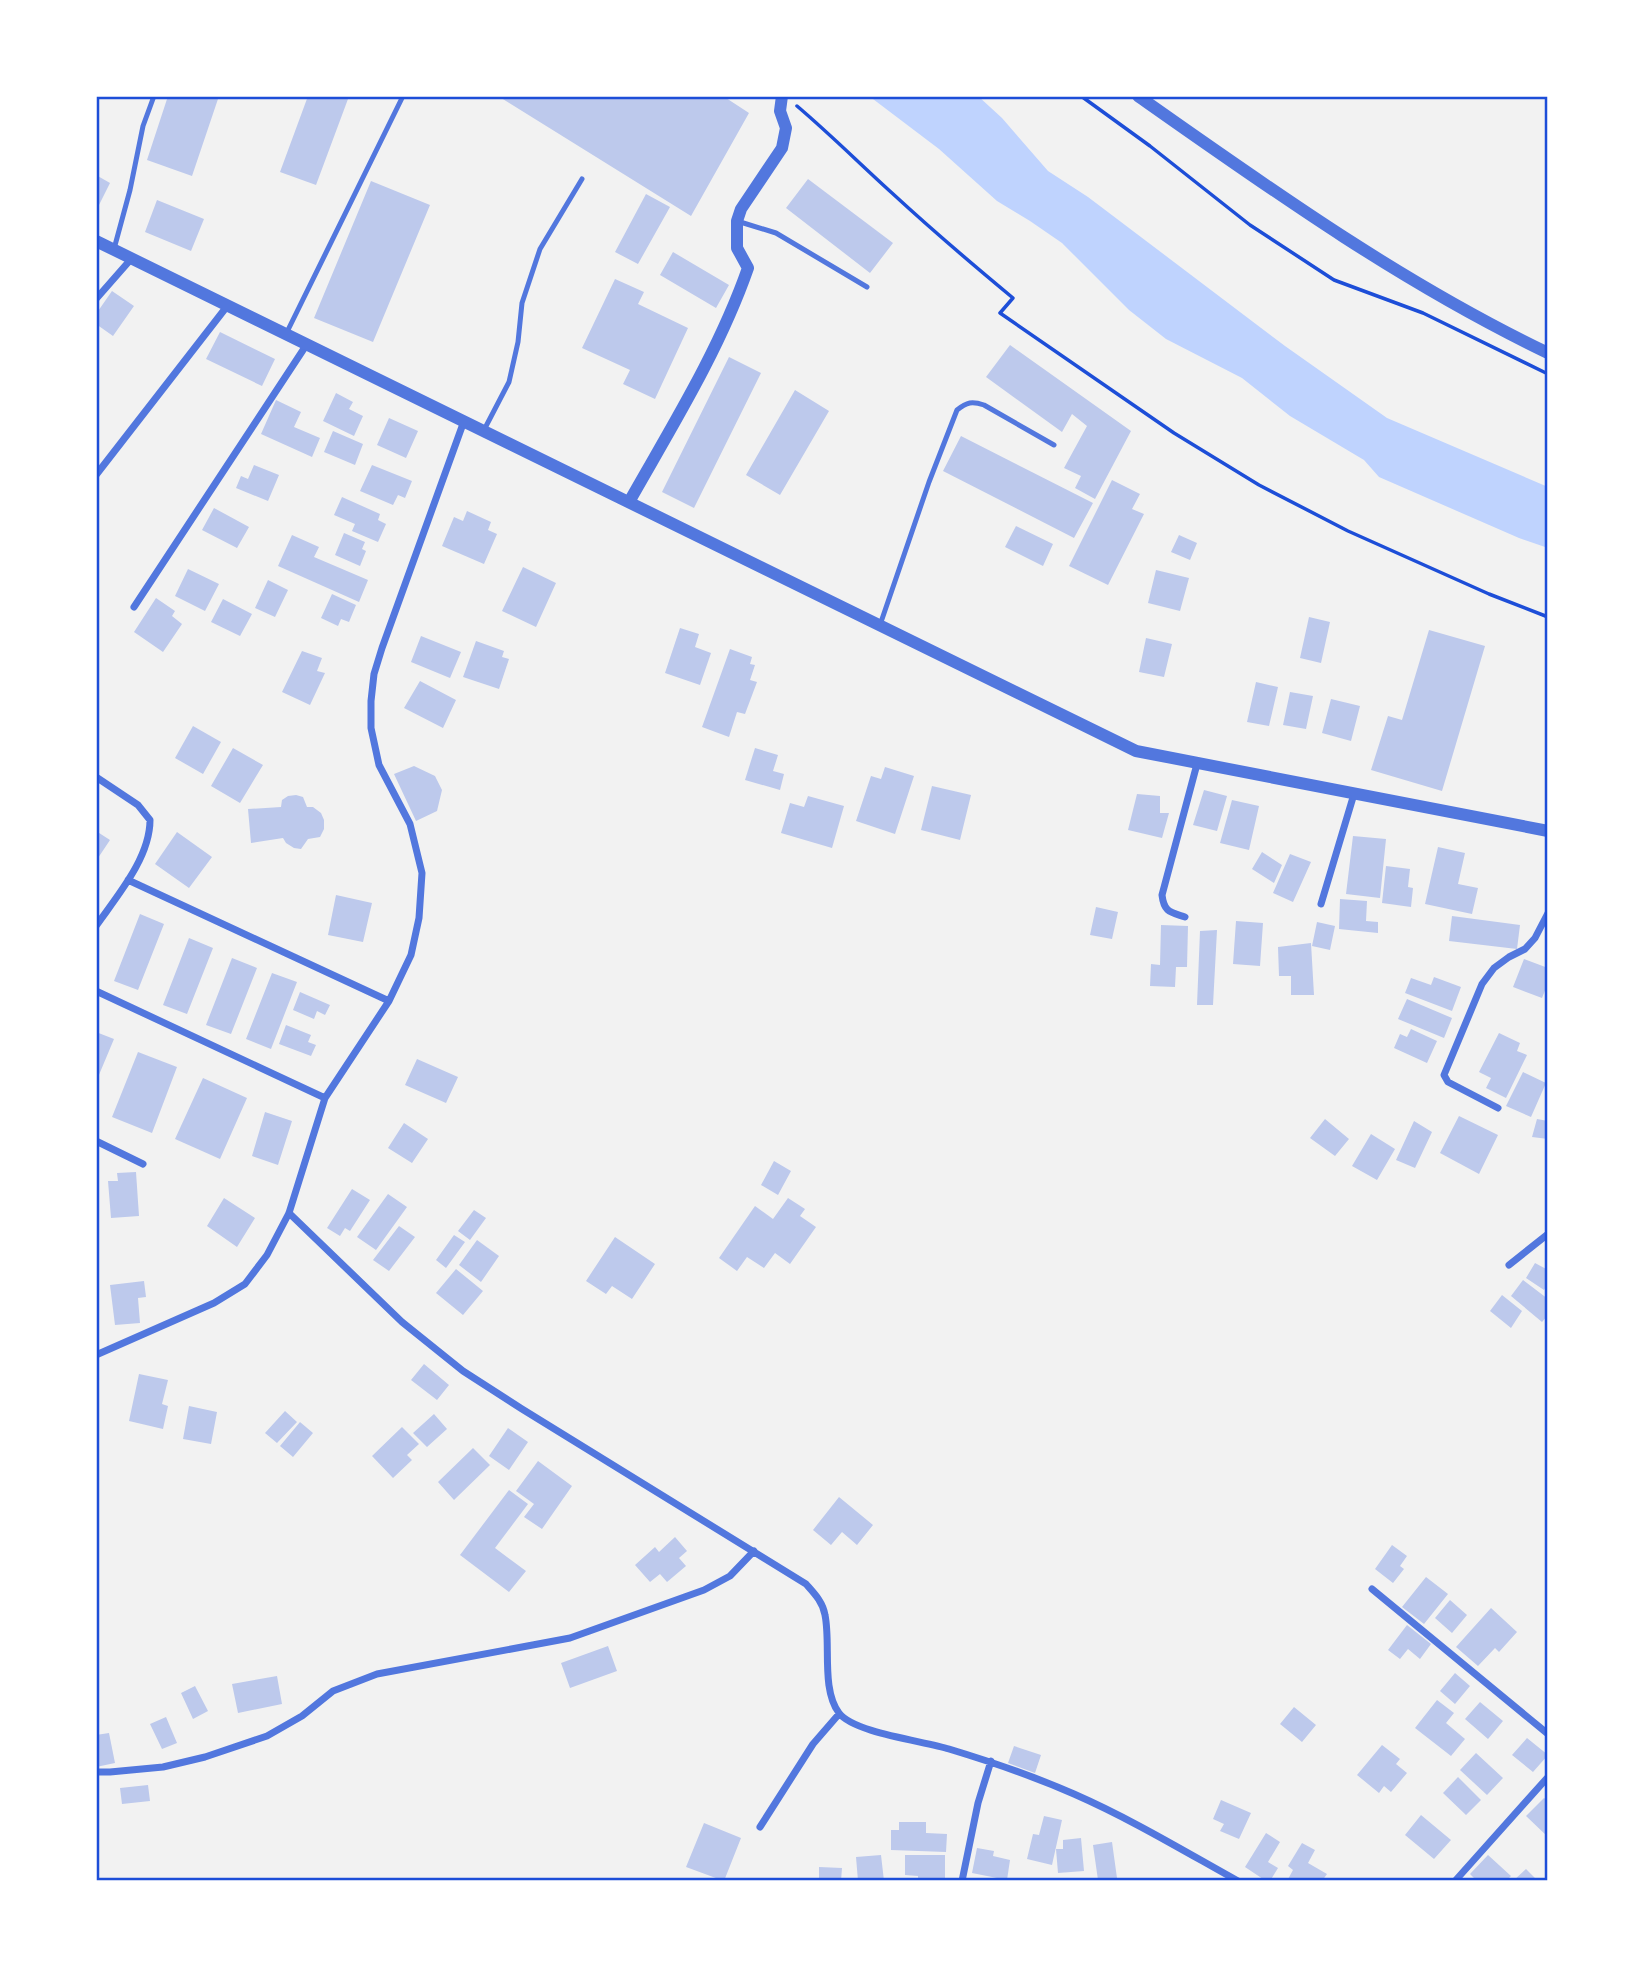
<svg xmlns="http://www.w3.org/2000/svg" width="1644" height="1977" viewBox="0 0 1644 1977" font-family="Arial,sans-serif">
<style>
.water{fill:#bfd3fe}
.building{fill:#bdc9ec}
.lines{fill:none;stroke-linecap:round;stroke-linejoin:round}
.path{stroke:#1d4ed8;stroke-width:3.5}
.service{stroke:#5277de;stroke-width:5}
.minor{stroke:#5277de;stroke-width:7}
.tertiary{stroke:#5277de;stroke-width:12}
.neatline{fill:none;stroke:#1d4ed8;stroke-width:2.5}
</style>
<rect width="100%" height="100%" fill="#f2f2f2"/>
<path class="water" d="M869,96H978L1002,118L1048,171L1088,197L1285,346L1387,418L1548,487V548L1519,538L1379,477L1364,460L1290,416L1242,378L1166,339L1129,310L1062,243L1030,221L997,201L939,149Z"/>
<path class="building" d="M168,96H219L192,176L147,160Z
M308,96H342L348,99L316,185L280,172Z
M498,96H723L749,113L691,216Z
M96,175L110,183L96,211Z
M808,179L893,243L870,273L786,208Z
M371,181L430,205L373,342L314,318Z
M646,194L670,207L638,264L615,252Z
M157,200L204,219L191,251L145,232Z
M673,252L729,285L716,308L660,275Z
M615,279L644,292L638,304L688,328L655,399L623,384L630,370L582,348Z
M112,291L134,306L113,336L96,324V314Z
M220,332L275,359L262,386L206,359Z
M1010,345L1131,431L1095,499L1075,488L1081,476L1064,468L1087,426L1072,414L1062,432L986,377Z
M729,357L761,373L694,508L662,492Z
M795,390L829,411L780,495L746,475Z
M336,393L353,402L349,409L363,416L354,436L323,421Z
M276,400L301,412L294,427L320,438L312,457L261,434Z
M389,418L418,431L406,458L377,445Z
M333,431L363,444L355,465L324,452Z
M961,436L1093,503L1074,538L943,471Z
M254,465L279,475L268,501L236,488L241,476L248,479Z
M372,465L412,481L405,498L398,495L393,505L360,491Z
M1112,480L1140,494L1132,509L1144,514L1108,585L1069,566Z
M342,497L380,514L378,520L386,524L378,542L352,531L355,524L334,515Z
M214,508L249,527L237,548L202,530Z
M467,511L491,522L488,530L497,534L484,564L442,546L454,517L463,521Z
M1016,526L1053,544L1043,566L1005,547Z
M344,533L365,542L362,549L366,551L360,566L335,555Z
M292,535L319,547L314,557L368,580L359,602L278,566Z
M1179,535L1197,543L1190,560L1171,552Z
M523,567L556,583L536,627L502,611Z
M188,569L219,584L205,611L175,596Z
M1156,570L1189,578L1180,611L1148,603Z
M268,580L288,590L275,617L255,608Z
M332,594L356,605L349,622L341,619L338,626L321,618Z
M156,598L175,611L172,616L182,624L163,652L134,632Z
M223,599L252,614L240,636L211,622Z
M1309,617L1330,622L1321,663L1300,658Z
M680,628L699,634L695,647L711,653L700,685L665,673Z
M1429,630L1485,646L1442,791L1371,770L1388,716L1402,720Z
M421,636L461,652L450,678L411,662Z
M1146,638L1172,644L1164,677L1139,672Z
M476,641L504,651L502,657L509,659L499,689L463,677Z
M730,649L752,657L750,664L755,665L750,680L757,682L745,714L737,712L729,737L702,727Z
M302,651L322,658L317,671L325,673L310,705L282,692Z
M420,681L456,700L443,728L404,708Z
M1256,682L1278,687L1269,726L1247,722Z
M1290,692L1313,696L1306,729L1283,725Z
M1331,699L1360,706L1351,741L1322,733Z
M193,726L221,742L203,774L175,758Z
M233,748L263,765L240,803L211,786Z
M755,748L778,755L773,771L784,774L780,790L745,780Z
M414,766L435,776L442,790L437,811L416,821L394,774Z
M885,767L914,776L895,834L856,821L871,776L881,779Z
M932,786L971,795L960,840L921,830Z
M1204,790L1227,796L1217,831L1193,825Z
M1137,794L1160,796V813H1169L1162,838L1128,830Z
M296,795L303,797L307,807H313L321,813L324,820V829L320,837L308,839L301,849L294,848L286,843L283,838L251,843L248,809L281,807L282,800L288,796Z
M808,796L844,806L832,848L781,833L790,803L804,807Z
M1232,800L1259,806L1249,850L1220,843Z
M96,831L110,840L96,861Z
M177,832L212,857L189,888L155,864Z
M1353,836L1386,839L1380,898L1346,894Z
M1438,847L1465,853L1458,884L1478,888L1472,914L1425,904Z
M1262,852L1282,865L1274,883L1252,869Z
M1290,854L1311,862L1293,902L1273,893Z
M1386,866L1410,869L1408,887L1413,888L1411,907L1382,903Z
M336,895L372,903L363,942L328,935Z
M1340,899L1367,901L1366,921L1378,922V933L1339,929Z
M1096,907L1118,912L1112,939L1090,935Z
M140,914L164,924L138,990L114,981Z
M1452,916L1520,925L1517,949L1449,941Z
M1236,921L1263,923L1260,966L1233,964Z
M1317,922L1335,926L1330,950L1312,946Z
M1161,925L1188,926L1187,967H1176L1175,987L1150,986L1151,964L1160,965Z
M1217,930L1213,1005H1197L1200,931Z
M189,938L213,948L187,1014L163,1005Z
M1311,943L1314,995H1291V976H1279L1278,947Z
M232,958L257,968L231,1034L206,1025Z
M1524,959L1548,968V983L1542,998L1513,987Z
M272,973L297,982L271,1049L246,1039Z
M1434,977L1461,987L1452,1011L1405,993L1411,978L1431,985Z
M300,992L330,1005L325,1015L317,1011L314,1019L293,1010Z
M1407,999L1452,1018L1444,1038L1398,1019Z
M286,1025L311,1035L308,1042L316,1045L311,1056L279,1044Z
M1411,1029L1437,1041L1427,1063L1394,1048L1400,1034L1407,1037Z
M96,1032L114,1039L96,1082Z
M1499,1033L1520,1043L1517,1051L1527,1055L1506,1098L1486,1088L1491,1078L1479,1072Z
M138,1052L177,1067L152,1133L112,1117Z
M417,1059L458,1077L446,1103L405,1085Z
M1523,1072L1546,1083L1531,1117L1506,1106Z
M203,1078L247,1098L220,1159L175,1139Z
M265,1112L292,1121L278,1165L252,1156Z
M1459,1116L1498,1135L1479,1174L1440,1153Z
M1325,1119L1349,1139L1335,1156L1310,1138Z
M1537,1119L1548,1121V1139L1532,1137Z
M1414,1121L1432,1132L1415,1168L1396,1160Z
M404,1123L428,1139L412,1163L388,1148Z
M1371,1134L1395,1149L1377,1180L1352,1166Z
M774,1161L791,1171L778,1195L761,1185Z
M136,1172L139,1216L111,1218L108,1181H118L117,1173Z
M352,1189L370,1200L350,1231L345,1228L340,1236L327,1228Z
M388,1194L407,1207L376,1250L357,1237Z
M224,1198L255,1218L237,1247L207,1226Z
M788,1198L805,1209L800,1216L816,1227L790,1264L775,1253L764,1268L747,1257L737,1271L719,1258L755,1206L773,1219Z
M474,1210L486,1218L470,1240L458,1231Z
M399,1226L415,1237L389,1271L373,1260Z
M454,1235L465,1242L446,1268L436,1260Z
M615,1237L655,1264L632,1299L612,1286L606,1294L586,1281Z
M477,1240L499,1256L481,1282L459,1265Z
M1535,1263L1548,1270V1283L1544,1290L1526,1278Z
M456,1269L483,1291L463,1315L436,1293Z
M1523,1280L1548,1299V1315L1542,1322L1511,1296Z
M144,1281L146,1297L138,1298L140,1323L115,1325L110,1285Z
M1502,1295L1522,1311L1511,1328L1490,1311Z
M424,1364L449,1385L437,1400L411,1380Z
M139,1374L168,1380L162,1404L168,1406L163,1429L129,1421Z
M189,1406L217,1412L211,1444L183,1439Z
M285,1411L297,1422L277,1443L265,1433Z
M434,1414L447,1429L427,1447L413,1433Z
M300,1422L313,1433L293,1457L280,1446Z
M402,1427L419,1444L407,1455L412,1460L393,1478L372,1456Z
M508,1428L528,1442L509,1470L489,1456Z
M473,1448L490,1465L454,1500L438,1482Z
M538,1461L572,1486L542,1529L524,1517L534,1504L516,1491Z
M509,1490L528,1504L495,1548L526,1571L509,1592L460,1555Z
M839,1497L873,1525L857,1545L842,1532L831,1545L813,1530Z
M675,1537L687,1551L679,1558L686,1566L667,1582L660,1574L650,1582L635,1565L655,1547L659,1552Z
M1392,1545L1407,1556L1400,1566L1404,1569L1393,1583L1375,1569Z
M1426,1577L1448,1594L1424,1624L1402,1607Z
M1450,1600L1467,1615L1452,1633L1435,1618Z
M1491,1608L1517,1632L1499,1652L1495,1648L1478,1666L1456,1647Z
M1407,1625L1431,1644L1420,1659L1408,1649L1400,1659L1388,1650Z
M608,1646L617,1671L570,1688L561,1663Z
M1455,1673L1470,1686L1455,1704L1440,1691Z
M277,1676L282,1704L238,1713L232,1684Z
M195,1686L208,1711L193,1719L181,1693Z
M1437,1700L1454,1713L1446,1723L1465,1739L1451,1756L1415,1728Z
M1480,1702L1503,1721L1488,1739L1465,1719Z
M1294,1707L1316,1725L1302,1742L1280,1724Z
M166,1717L177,1743L162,1749L150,1724Z
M109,1733L115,1763L96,1767V1735Z
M1527,1738L1548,1755L1533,1772L1512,1755Z
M1382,1745L1400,1759L1396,1764L1407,1773L1391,1792L1384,1786L1379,1793L1357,1775Z
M1014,1746L1041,1755L1035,1773L1008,1763Z
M1476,1753L1503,1778L1487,1795L1460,1770Z
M1458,1777L1481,1800L1466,1815L1443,1793Z
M148,1785L150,1801L122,1804L120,1788Z
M1544,1798L1548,1801V1837L1526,1816Z
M1221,1800L1251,1813L1239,1839L1220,1831L1224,1824L1213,1819Z
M1421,1815L1451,1840L1434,1859L1405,1835Z
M1044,1816L1062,1820L1052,1865L1027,1859L1033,1834L1039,1835Z
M899,1822H926V1833L947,1834L946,1852L891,1850V1830H899Z
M704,1823L741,1838L724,1881L686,1867Z
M1266,1833L1280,1842L1268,1862L1278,1868L1270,1881H1266L1245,1867Z
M1081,1838L1084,1871L1058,1873L1056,1849H1063V1840Z
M1112,1842L1117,1878L1098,1880L1093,1845Z
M1302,1843L1315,1850L1308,1863L1327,1874L1322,1881H1287L1293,1870L1288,1866Z
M977,1848L994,1851L993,1856L1010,1860L1007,1880L972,1873Z
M881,1855L884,1881H858L856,1857Z
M905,1855H945V1881H918V1876L905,1875Z
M1488,1855L1511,1876L1506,1881H1477L1470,1874Z
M819,1867L842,1868L841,1881H819Z
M1526,1869L1538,1881H1513Z"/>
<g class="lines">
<path class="path" d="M1081,96L1150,146L1250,225L1334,280L1423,313L1548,374
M797,106C830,134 860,164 892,193C931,229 972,264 1013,298L1000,313L1174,433L1259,485L1348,531L1489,594L1548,617"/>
<path class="service" d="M737,221L776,233L867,287
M114,249L130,190L143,126L154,96
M286,334L403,96
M484,430L509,382L518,342L522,303L540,249L582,179
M880,625L929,482L957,410C967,402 972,401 984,405L1054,445"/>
<path class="minor" d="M96,299L132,258
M96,475L228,305
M134,607L307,344
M96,777L138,805L150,820C150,858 117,896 96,926
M128,880L389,1001
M1321,904L1354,794
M1185,917C1170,912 1164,912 1162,895L1197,764
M96,991L325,1098
M1498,1108L1448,1082L1444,1075L1482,984L1494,968L1509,957L1525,949L1535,938L1548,913
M96,1141L143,1164
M289,1213L402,1322L463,1371L522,1409L806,1584C814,1593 823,1602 825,1615C831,1644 821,1689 839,1713C854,1733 924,1741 949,1749C992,1762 1033,1776 1074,1794C1131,1819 1184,1851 1238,1881
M1509,1265L1548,1234
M96,1355L214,1303L245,1284L267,1255L289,1213L325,1098L389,1001L411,955L419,918L422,873L410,824L379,765L371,728V701L374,674L382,648L464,421
M1372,1589L1548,1734
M96,1772H110L163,1767L205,1757L267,1736L302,1716L333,1691L377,1674L570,1638L704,1590L730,1576L754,1551
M760,1827L813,1744L839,1714
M962,1881L978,1803L991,1761
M1455,1881L1548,1777"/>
<path class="tertiary" d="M1138,96C1270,189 1402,283 1548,353
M96,241L1136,751L1548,831
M629,502C672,426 719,351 748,268L737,248V221L741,209L782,148L786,128L780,111L782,96"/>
</g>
<rect width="1644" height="1977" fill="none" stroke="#ffffff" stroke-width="196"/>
<rect x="98" y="98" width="1448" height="1781" class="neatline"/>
</svg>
